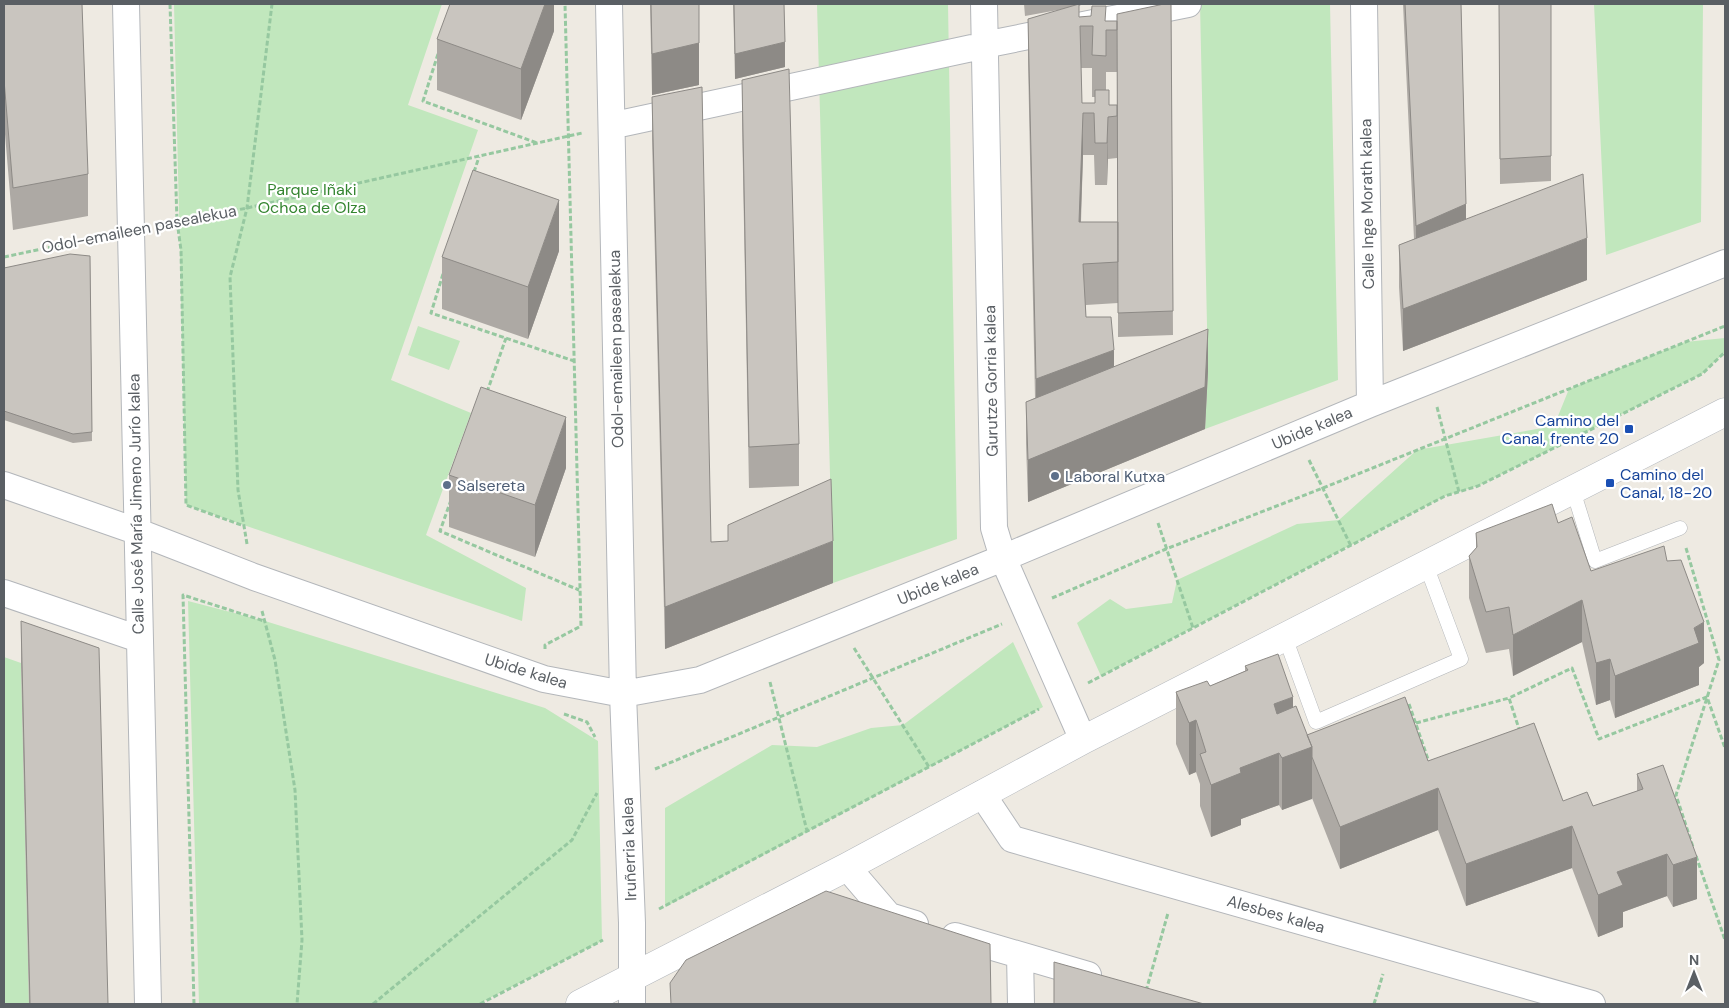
<svg xmlns="http://www.w3.org/2000/svg" width="1729" height="1008" viewBox="0 0 1729 1008" font-family="'DM Sans',sans-serif">
<style>
.green{fill:#c1e7bd}
.lines{fill:none;stroke-linecap:round;stroke-linejoin:round}
.lane-casing{stroke:#b3b6ba;stroke-width:15}
.street-casing{stroke:#b3b6ba;stroke-width:28}
.secondary-casing{stroke:#b4b8bd;stroke-width:29}
.path{stroke:#96c8a0;stroke-width:3;stroke-dasharray:5 2.5;stroke-linecap:butt}
.lane{stroke:#fff;stroke-width:14}
.street{stroke:#fff;stroke-width:26}
.secondary{stroke:#fff;stroke-width:28}
.wall{fill:#ada9a4;fill-rule:evenodd}
.shaded-wall{fill:#8d8a86}
.building{fill:#c9c5bf;stroke:#8d8a86}
.transit-dot{fill:#1a4fb4;stroke:#fff;stroke-width:2}
.service-dot{fill:#5c6f8a;stroke:#fff;stroke-width:2}
.labels{text-anchor:middle;dominant-baseline:central;stroke-width:4.5;stroke-linejoin:round;paint-order:stroke}
.park-label{font-size:16px;fill:#348530;stroke:#fff}
.street-label{font-size:16px;fill:#5a5f64;stroke:#fff}
.transit-label{font-size:16px;fill:#164399;stroke:#fff;text-anchor:end}
.service-label{font-size:16px;fill:#4e5e75;stroke:#fff;text-anchor:start}
</style>
<rect width="100%" height="100%" fill="#eeeae2"/>
<path class="green" d="M174,4H442L408,105L478,130L391,380L471,413L426,535L526,588L522,621L186,505Z
M817,4H948L957,539L833,583Z
M1200,4H1330L1338,380L1205,429L1208,371Z
M1594,4H1703L1701,222L1606,255Z
M418,326L460,341L449,370L408,355Z
M1725,338V352L1702,374L1478,486L1445,496L1101,676L1077,623L1110,599L1126,609L1172,603L1177,580L1297,524L1339,520L1417,450L1554,426L1569,389L1685,342Z
M188,601L265,621L545,708L598,741L602,941L478,1004H199Z
M1013,642L1043,707L665,907V808L772,745L817,747L871,728L903,725Z
M4,657L21,663L29,1004H4Z"/>
<g class="lines">
<defs>
<path id="lane" d="M1573,490L1595,561L1680,528
M1285,637L1316,722L1461,659L1426,565"/>
<path id="street" d="M126,4L148,1004
M609,4L623,694L632,923V1004
M984,4L994,528L1003,558L1083,740
M1364,4L1370,404
M994,43L1188,4
M624,123L972,48
M4,485L136,531L254,577L544,679L623,694L700,680L1003,558L1370,404L1725,263
M4,593L139,639
M982,794L1012,839L1592,1004
M847,867L889,916L915,924
M955,936L1088,975
M1020,955L1021,1004"/>
<path id="secondary" d="M580,1004L847,867L1083,740L1725,412"/>
</defs>
<use href="#lane" class="lane-casing"/>
<use href="#street" class="street-casing"/>
<use href="#secondary" class="secondary-casing"/>
<path class="path" d="M170,4L177,221L181,250L186,505L244,526
M438,54L423,101L537,143
M474,172L479,157
M159,225L247,208L582,133
M4,257L103,236
M443,274L431,313L574,361
M487,392L506,338
M1437,407L1459,492
M1309,460L1351,546
M451,500L440,531L579,590
M1158,523L1193,628
M247,544L238,490L230,277L247,208L272,4
M1686,548L1719,660L1676,795L1693,847
M1052,598L1166,549L1323,488L1725,326
M262,611L275,660L295,790L302,940L297,1004
M854,648L929,767
M545,649V645L581,626L565,4
M770,682L807,831
M1088,683L1445,496L1478,486L1702,374L1725,352
M1409,704L1430,765
M564,714L587,722L595,737
M1416,723L1509,698
M1520,732L1509,698L1572,668L1599,739L1707,697L1725,748
M655,769L1002,624
M1696,856L1725,940
M659,909L1039,709
M1146,991L1168,913
M194,1004L183,595L264,621
M373,1004L572,840L597,793
M480,1004L603,940
M1374,1004L1383,974"/>
<use href="#lane" class="lane"/>
<use href="#street" class="street"/>
<use href="#secondary" class="secondary"/>
</g>
<path class="wall" d="M4,4L88,174V216L13,230L4,122Z
M554,4V31L521,120L437,90V39Z
M650,4H699V85L652,95Z
M733,4H784L785,67L735,79Z
M1024,4H1081V5L1079,6V17L1106,21H1117L1171,4L1173,335L1118,337V236V303L1086,305V317L1114,367L1208,371L1205,429L1028,502L1026,444V402L1035,398L1028,61V19L1069,8L1025,16ZM1081,68H1092V97H1095V103H1082ZM1106,72H1117V105H1109L1106,90ZM1083,155H1094L1095,185H1107L1108,159L1117,158L1118,222H1081Z
M1403,4H1461L1466,219L1587,280L1403,351L1399,287V245L1414,239Z
M1499,4H1551V181L1500,184Z
M742,80L799,444V486L749,488L742,121Z
M652,97L711,542L833,583L665,649L652,139Z
M559,251L528,339L442,309V257Z
M90,256L92,441L73,443L4,420V268Z
M566,468L535,557L449,527V475Z
M1558,523L1591,571L1704,663L1699,667V685L1615,718L1610,700L1596,705L1582,642L1513,676L1509,649L1486,653L1469,598V556L1476,549V533Z
M21,621L108,1004H29L21,663Z
M1245,666L1293,707L1307,735L1428,761L1563,801L1593,806L1637,791V774L1697,899L1673,907L1667,896L1623,912V927L1598,937L1572,868L1466,906L1438,830L1340,869L1312,798L1282,810L1279,805L1241,819V825L1211,837L1200,806V784L1196,772L1189,775L1176,744V692L1210,686L1245,671Z"/>
<path class="shaded-wall" d="M545,4H554V31L521,120V69Z
M785,42V67L735,79V54Z
M699,43V85L652,95V54Z
M1083,113V155L1079,264V222Z
M1108,117V159L1107,185Z
M559,200V251L528,339V287Z
M1466,204V246L1416,268V226Z
M1587,238V280L1403,351V309Z
M1208,329V371L1205,429L1028,502V460Z
M1114,350V392L1036,421V379Z
M566,417V468L535,557V505Z
M833,541V583L665,649V607Z
M1582,600V642L1513,676V635Z
M1704,622V663L1699,667V685L1615,718V676Z
M1610,659V700L1596,705V663Z
M1293,697V749L1279,754V805L1241,819V825L1211,837V785L1240,768L1274,704Z
M1196,720V772L1189,775V723Z
M1312,747V799L1282,810V758Z
M1438,788V830L1340,869V827Z
M1572,826V868L1466,906V864Z
M1667,854V896L1623,912V927L1598,937V895L1617,872Z
M1697,857V899L1673,907V865Z"/>
<path class="building" d="M4,4H82L88,174L13,188L4,80Z
M450,4H545L521,69L437,39Z
M651,4H699V43L652,54Z
M734,4H784L785,42L735,54Z
M1079,4V17L1091,16L1092,6H1106L1105,21H1117V30H1106V56L1092,55L1093,26H1080L1082,103H1095V90H1109V105H1117V116L1108,117L1107,143H1095L1094,113H1083L1079,222H1118V262L1083,264L1086,317H1111L1114,350L1036,379L1028,19Z
M1164,4H1171L1173,311L1118,313L1117,14Z
M1405,4H1461L1466,204L1416,226Z
M1499,4H1551V156L1500,159Z
M789,69L799,444L749,447L742,80Z
M702,87L711,542L728,541V525L831,479L833,541L665,607L652,97Z
M473,170L559,200L528,287L442,257Z
M1583,174L1587,238L1403,309L1399,245Z
M70,254L90,256L92,432L73,434L4,411V268Z
M1208,329L1205,387L1028,460L1026,402Z
M481,387L566,417L535,505L449,475Z
M1552,504L1558,523L1572,517L1591,571L1664,546L1667,561L1681,560L1704,622L1694,628L1699,643L1615,676L1610,659L1596,663L1582,600L1513,635L1509,607L1486,612L1469,556L1477,547L1476,533Z
M21,621L99,648L108,1004H30Z
M1278,654L1293,697L1274,704L1277,714L1296,706L1312,747L1282,758L1279,753L1240,768L1241,773L1211,785L1200,754L1206,752L1196,720L1189,723L1176,692L1207,681L1210,686L1248,670L1245,666Z
M1405,697L1428,761L1534,723L1563,801L1587,792L1593,806L1643,789L1637,774L1663,765L1697,857L1673,865L1667,854L1617,872L1623,885L1598,895L1572,826L1466,864L1438,788L1340,827L1312,757V747L1307,735Z
M826,891L990,944L991,1004H671L670,983L686,960Z
M1054,962L1204,1004H1054Z"/>
<g class="transit-dot">
<rect x="1624" y="424" width="10" height="10" rx="2.5"/>
<rect x="1605" y="478" width="10" height="10" rx="2.5"/>
</g>
<g class="service-dot">
<circle cx="1055" cy="476" r="5"/>
<circle cx="447" cy="485" r="5"/>
</g>
<g class="labels">
<g class="park-label">
<text x="312" y="189">Parque Iñaki<tspan x="312" dy="18">Ochoa de Olza</tspan></text>
</g>
<g class="street-label">
<text transform="translate(1367 204) rotate(-91)">Calle Inge Morath kalea</text>
<text transform="translate(139 229) rotate(-11)">Odol-emaileen pasealekua</text>
<text transform="translate(616 349) rotate(-91)">Odol-emaileen pasealekua</text>
<text transform="translate(991 381) rotate(-91)">Gurutze Gorria kalea</text>
<text transform="translate(1312 428) rotate(-23)">Ubide kalea</text>
<text transform="translate(136 504) rotate(-91)">Calle José María Jimeno Jurío kalea</text>
<text transform="translate(938 584) rotate(-22)">Ubide kalea</text>
<text transform="translate(526 671) rotate(17)">Ubide kalea</text>
<text transform="translate(629 849) rotate(-92)">Iruñerria kalea</text>
<text transform="translate(1276 914) rotate(16)">Alesbes kalea</text>
</g>
<g class="transit-label">
<text x="1619" y="420">Camino del<tspan x="1619" dy="18">Canal, frente 20</tspan></text>
<text x="1620" y="474" text-anchor="start">Camino del<tspan x="1620" dy="18">Canal, 18-20</tspan></text>
</g>
<g class="service-label">
<text x="1065" y="476">Laboral Kutxa</text>
<text x="457" y="485">Salsereta</text>
</g>
</g>
<rect width="1729" height="1008" fill="none" stroke="#5a5f64" stroke-width="10"/>
<g transform="translate(1694 973)" stroke="#ffffff" stroke-width="4" paint-order="stroke">
<path d="M0-4L9 19L0 12L-9 19Z" fill="#5a5f64"/>
<text y="-8" font-size="14" font-weight="bold" text-anchor="middle" fill="#5a5f64">N</text>
</g>
</svg>
